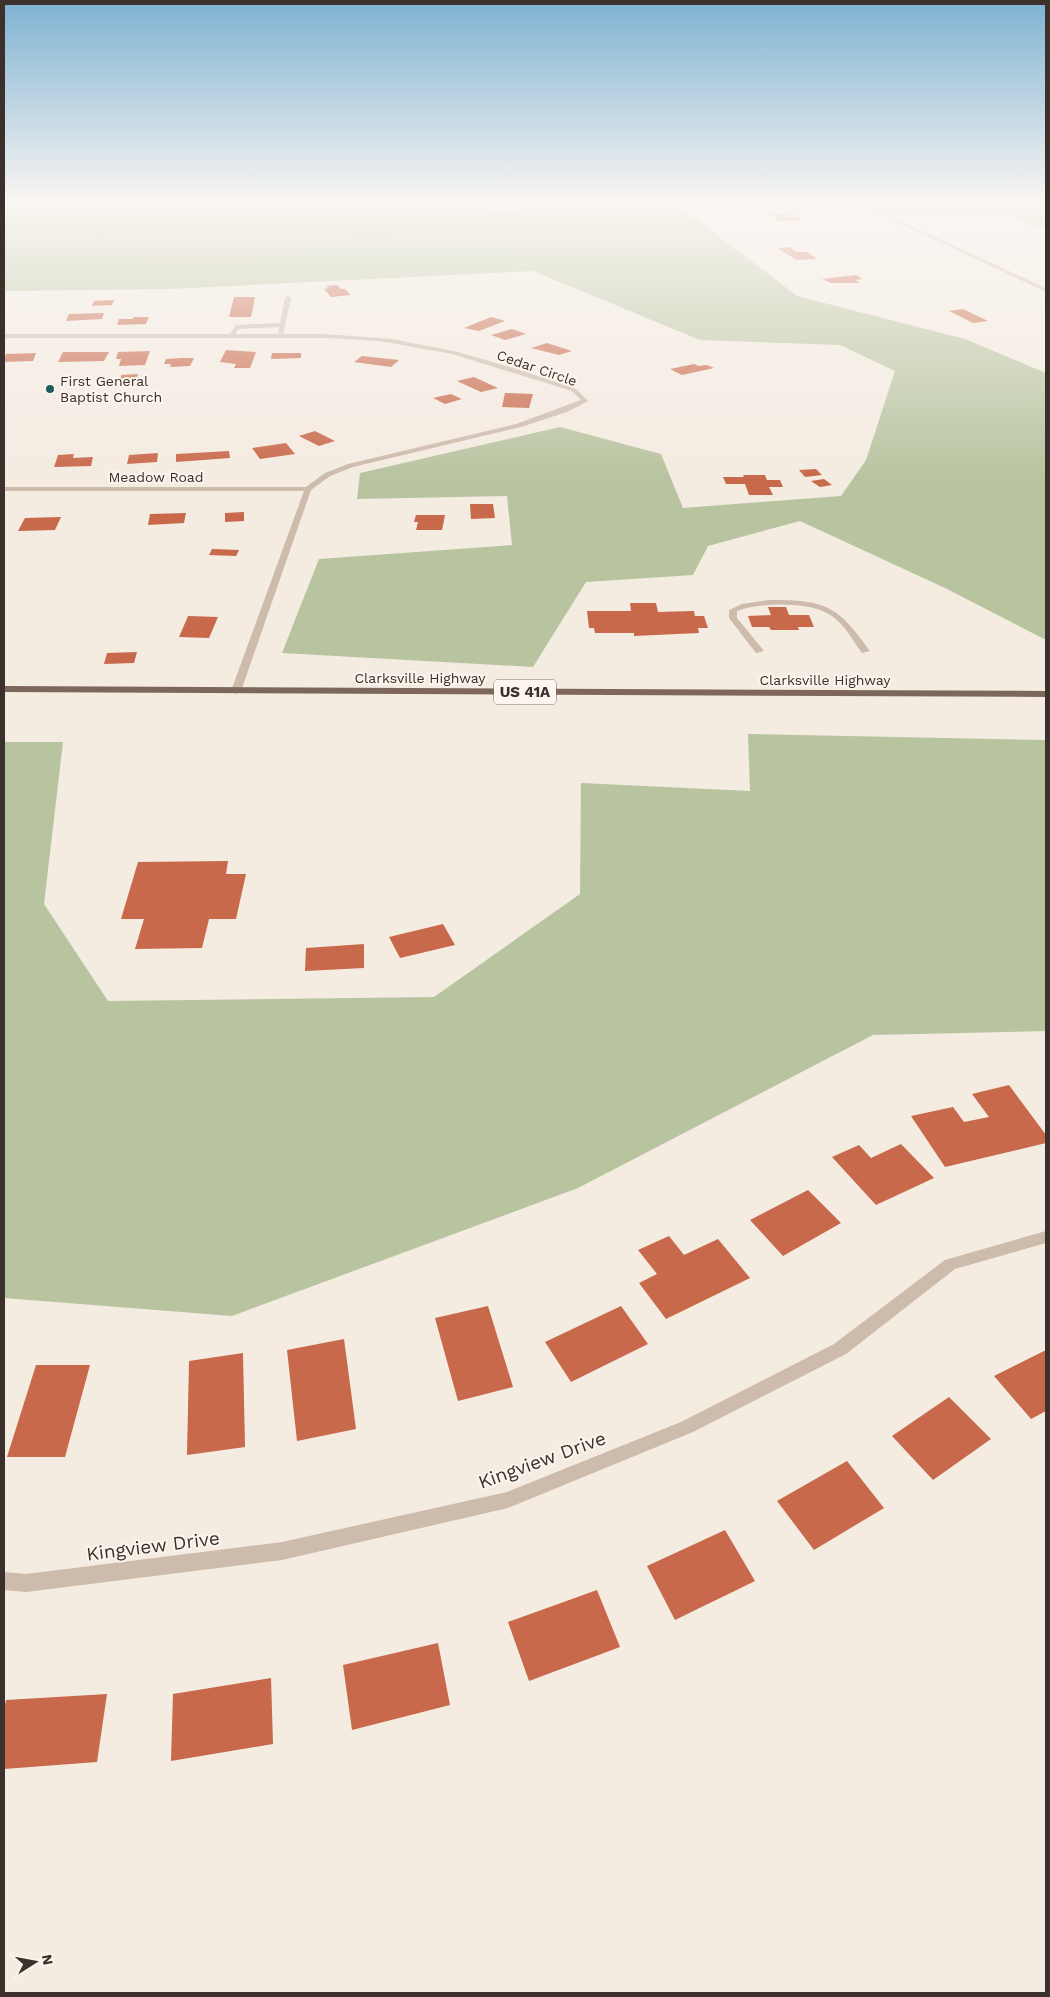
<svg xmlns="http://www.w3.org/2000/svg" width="1050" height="1997" viewBox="0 0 1050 1997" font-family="'Work Sans',sans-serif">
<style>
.green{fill:#b8c4a0}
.building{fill:#c8694b}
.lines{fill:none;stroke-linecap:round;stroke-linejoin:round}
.path{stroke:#b9a596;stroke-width:1;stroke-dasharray:1 1;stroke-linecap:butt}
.service{fill:#cdbbac;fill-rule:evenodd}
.minor{fill:#cdbbac;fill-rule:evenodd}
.tertiary{fill:#cdbbac;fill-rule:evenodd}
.primary{fill:#7d675c;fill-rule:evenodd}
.poi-dot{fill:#1f5a5e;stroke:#fbf5ee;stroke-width:2}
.labels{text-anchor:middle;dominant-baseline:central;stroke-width:4;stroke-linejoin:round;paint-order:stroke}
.far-street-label{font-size:14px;fill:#3b302b;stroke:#fbf5ee}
.far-poi-label{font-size:14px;fill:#3b302b;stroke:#fbf5ee;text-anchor:start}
.shield{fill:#fbf5ee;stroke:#756b66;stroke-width:1}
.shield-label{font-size:15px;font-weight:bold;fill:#3b302b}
.near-street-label{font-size:19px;fill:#3b302b;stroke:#fbf5ee}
</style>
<rect width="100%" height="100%" fill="#f4ebe1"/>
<path class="green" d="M141,200H479L488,211L671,200L797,296L965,339L1046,373V640L945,588L800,521L708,546L693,575L586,582L533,667L282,653L319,559L512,545L507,496L357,499L360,473L560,427L661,454L683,508L841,496L866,460L895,371L840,345L700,340L533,271L170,289L4,291V207Z
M852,200H1046V227H1036L1006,213L879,212Z
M748,734L1046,740V1031L873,1035L578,1188L232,1316L4,1298V742H63L44,904L108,1001L434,997L580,894L581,783L750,791Z"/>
<path class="building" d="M794,213L797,215L782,216L798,217L802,220L777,221L774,216L766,214Z
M790,247L796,252H808L817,259L796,260L778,248Z
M856,275L863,279L855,280L860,283H831L822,279Z
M337,285L341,289H345L351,295L331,297L324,289L329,288L326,286Z
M234,297H255L251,317H229Z
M114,300L112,305L92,306L94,301Z
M963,309L988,321L973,323L949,311Z
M104,313L102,319L66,321L69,314Z
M133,317H149L146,324L117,325L119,319H133Z
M491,317L505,321L479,331L464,328Z
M512,329L526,334L505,340L491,335Z
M547,343L572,351L559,355L531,348Z
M226,350L256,352L250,368H234L236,364L220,362Z
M150,351L145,365L119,366L121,359H116L118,352Z
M63,352H109L104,361L58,362Z
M36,353L33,361L4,362L6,354Z
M272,353H301V358L271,359Z
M362,356L399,360L391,367L354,362Z
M181,358H194L190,366L170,367L171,364H164L166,359Z
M694,364L699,366L707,365L714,368L682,375L670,369Z
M138,374L136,381H120L121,375Z
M474,377L498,388L481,392L457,381Z
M505,393L533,394L529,408L502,407Z
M451,394L462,399L445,404L433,398Z
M315,431L335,441L319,446L299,436Z
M286,443L295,454L260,459L252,448Z
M229,451L230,458L176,462V454Z
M158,453L157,462L127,464L129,455Z
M74,454L73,458L93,457L91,466L54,467L58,455Z
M816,469L822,475L805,477L799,470Z
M743,475H765L767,480H780L783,487H769L773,495H749L745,484H726L723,477H744Z
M824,479L832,485L820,487L811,481Z
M470,504H493L495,518L471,519Z
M244,512V521L225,522V513Z
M186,513L184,523L148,525L150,514Z
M416,515H445L442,530H416L418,522H414Z
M61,517L55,530L18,531L25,518Z
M212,549L239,550L236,556L209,555Z
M630,603H656L658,612L694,611L695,616H704L708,628H698L699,633L634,636V633H595L594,628H589L587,611H631Z
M768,607H786L789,615H809L814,627H798L799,630H771L769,627H752L748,616L771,615Z
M188,616L218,617L209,638L179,637Z
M137,652L134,663L104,664L107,653Z
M228,861L226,874H246L236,919H209L202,948L135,949L144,919H121L138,862Z
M443,924L455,945L400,958L389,937Z
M364,944V968L305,971L306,948Z
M1009,1085L1046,1135V1143L945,1167L911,1116L953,1107L964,1122L989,1117L972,1094Z
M901,1144L934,1178L876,1205L832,1157L859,1145L871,1158Z
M808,1190L841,1223L783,1256L750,1220Z
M669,1236L684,1255L718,1239L750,1278L666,1319L639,1283L657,1274L638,1250Z
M488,1306L513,1387L458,1401L435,1318Z
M621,1306L648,1344L571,1382L545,1342Z
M344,1339L356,1429L297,1441L287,1350Z
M1046,1350V1411L1031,1419L994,1376Z
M243,1353L245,1447L187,1455L189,1361Z
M36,1365H90L65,1457H7Z
M949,1397L991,1439L933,1480L892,1436Z
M847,1461L884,1508L814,1550L777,1501Z
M725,1530L755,1581L675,1620L647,1566Z
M597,1590L620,1647L529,1681L508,1622Z
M438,1643L450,1705L352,1730L343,1665Z
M271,1678L273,1744L171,1761L173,1694Z
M107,1694L97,1762L4,1769V1710L6,1700Z"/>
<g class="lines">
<path class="path" d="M129,205L202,200
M76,217C85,232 100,239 116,245C184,275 246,256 315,244C340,240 366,239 391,234L396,231L393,218L401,200
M38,220L43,231
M4,231L104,221L115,217"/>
<path class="service" d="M288,296L291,298L283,334L278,333L279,327L238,329L234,337L229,336L236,325L280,323L285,298Z
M769,600C826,600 837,605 870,651L862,653C853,641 845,625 832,616C812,601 761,602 737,611V618L764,651L756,653L729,618V610L742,604Z"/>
<path class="minor" d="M89,200H114L4,206V204Z
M4,334H325L391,339L454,351L517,369L576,389L588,401L567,412L521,427L353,467L330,476L311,490L241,691L236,694L231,691L304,491H4V487H306L325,473L348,464L516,424L581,400L572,391L452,354L380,341L325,338H4Z
M1046,1231V1243L955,1269L846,1354L693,1432L508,1508L282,1560L26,1592L4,1590V1572L26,1574L282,1542L507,1492L681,1422L834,1344L945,1260Z"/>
<path class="tertiary" d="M850,200H855L1046,288V292Z"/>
<path class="primary" d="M4,686L1046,691V697L4,692Z"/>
</g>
<linearGradient id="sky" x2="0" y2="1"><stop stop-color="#7eb2d2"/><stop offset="0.42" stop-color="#faf6f2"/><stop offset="1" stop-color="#faf6f2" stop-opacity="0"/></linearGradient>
<rect width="1050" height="479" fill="url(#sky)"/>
<circle class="poi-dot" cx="50" cy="389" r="5"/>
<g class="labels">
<g class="far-street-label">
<text transform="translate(537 368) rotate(19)">Cedar Circle</text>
<text x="156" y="477">Meadow Road</text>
<text x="420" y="678">Clarksville Highway</text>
<text x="825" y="680">Clarksville Highway</text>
</g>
<g class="far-poi-label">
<text x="60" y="381">First General<tspan x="60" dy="16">Baptist Church</tspan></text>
</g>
<rect class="shield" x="494" y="679.5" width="62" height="25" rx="4"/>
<g class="shield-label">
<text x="525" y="692">US 41A</text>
</g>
<g class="near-street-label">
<text transform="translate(542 1460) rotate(-20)">Kingview Drive</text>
<text transform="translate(153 1546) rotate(-7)">Kingview Drive</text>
</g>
</g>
<rect width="1050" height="1997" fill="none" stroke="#3b302b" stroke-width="10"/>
<g transform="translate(35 1962) rotate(79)" stroke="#fbf5ee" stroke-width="4" paint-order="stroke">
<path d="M0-4L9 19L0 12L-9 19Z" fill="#3b302b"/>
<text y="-8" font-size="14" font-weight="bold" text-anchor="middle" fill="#3b302b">N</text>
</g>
</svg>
